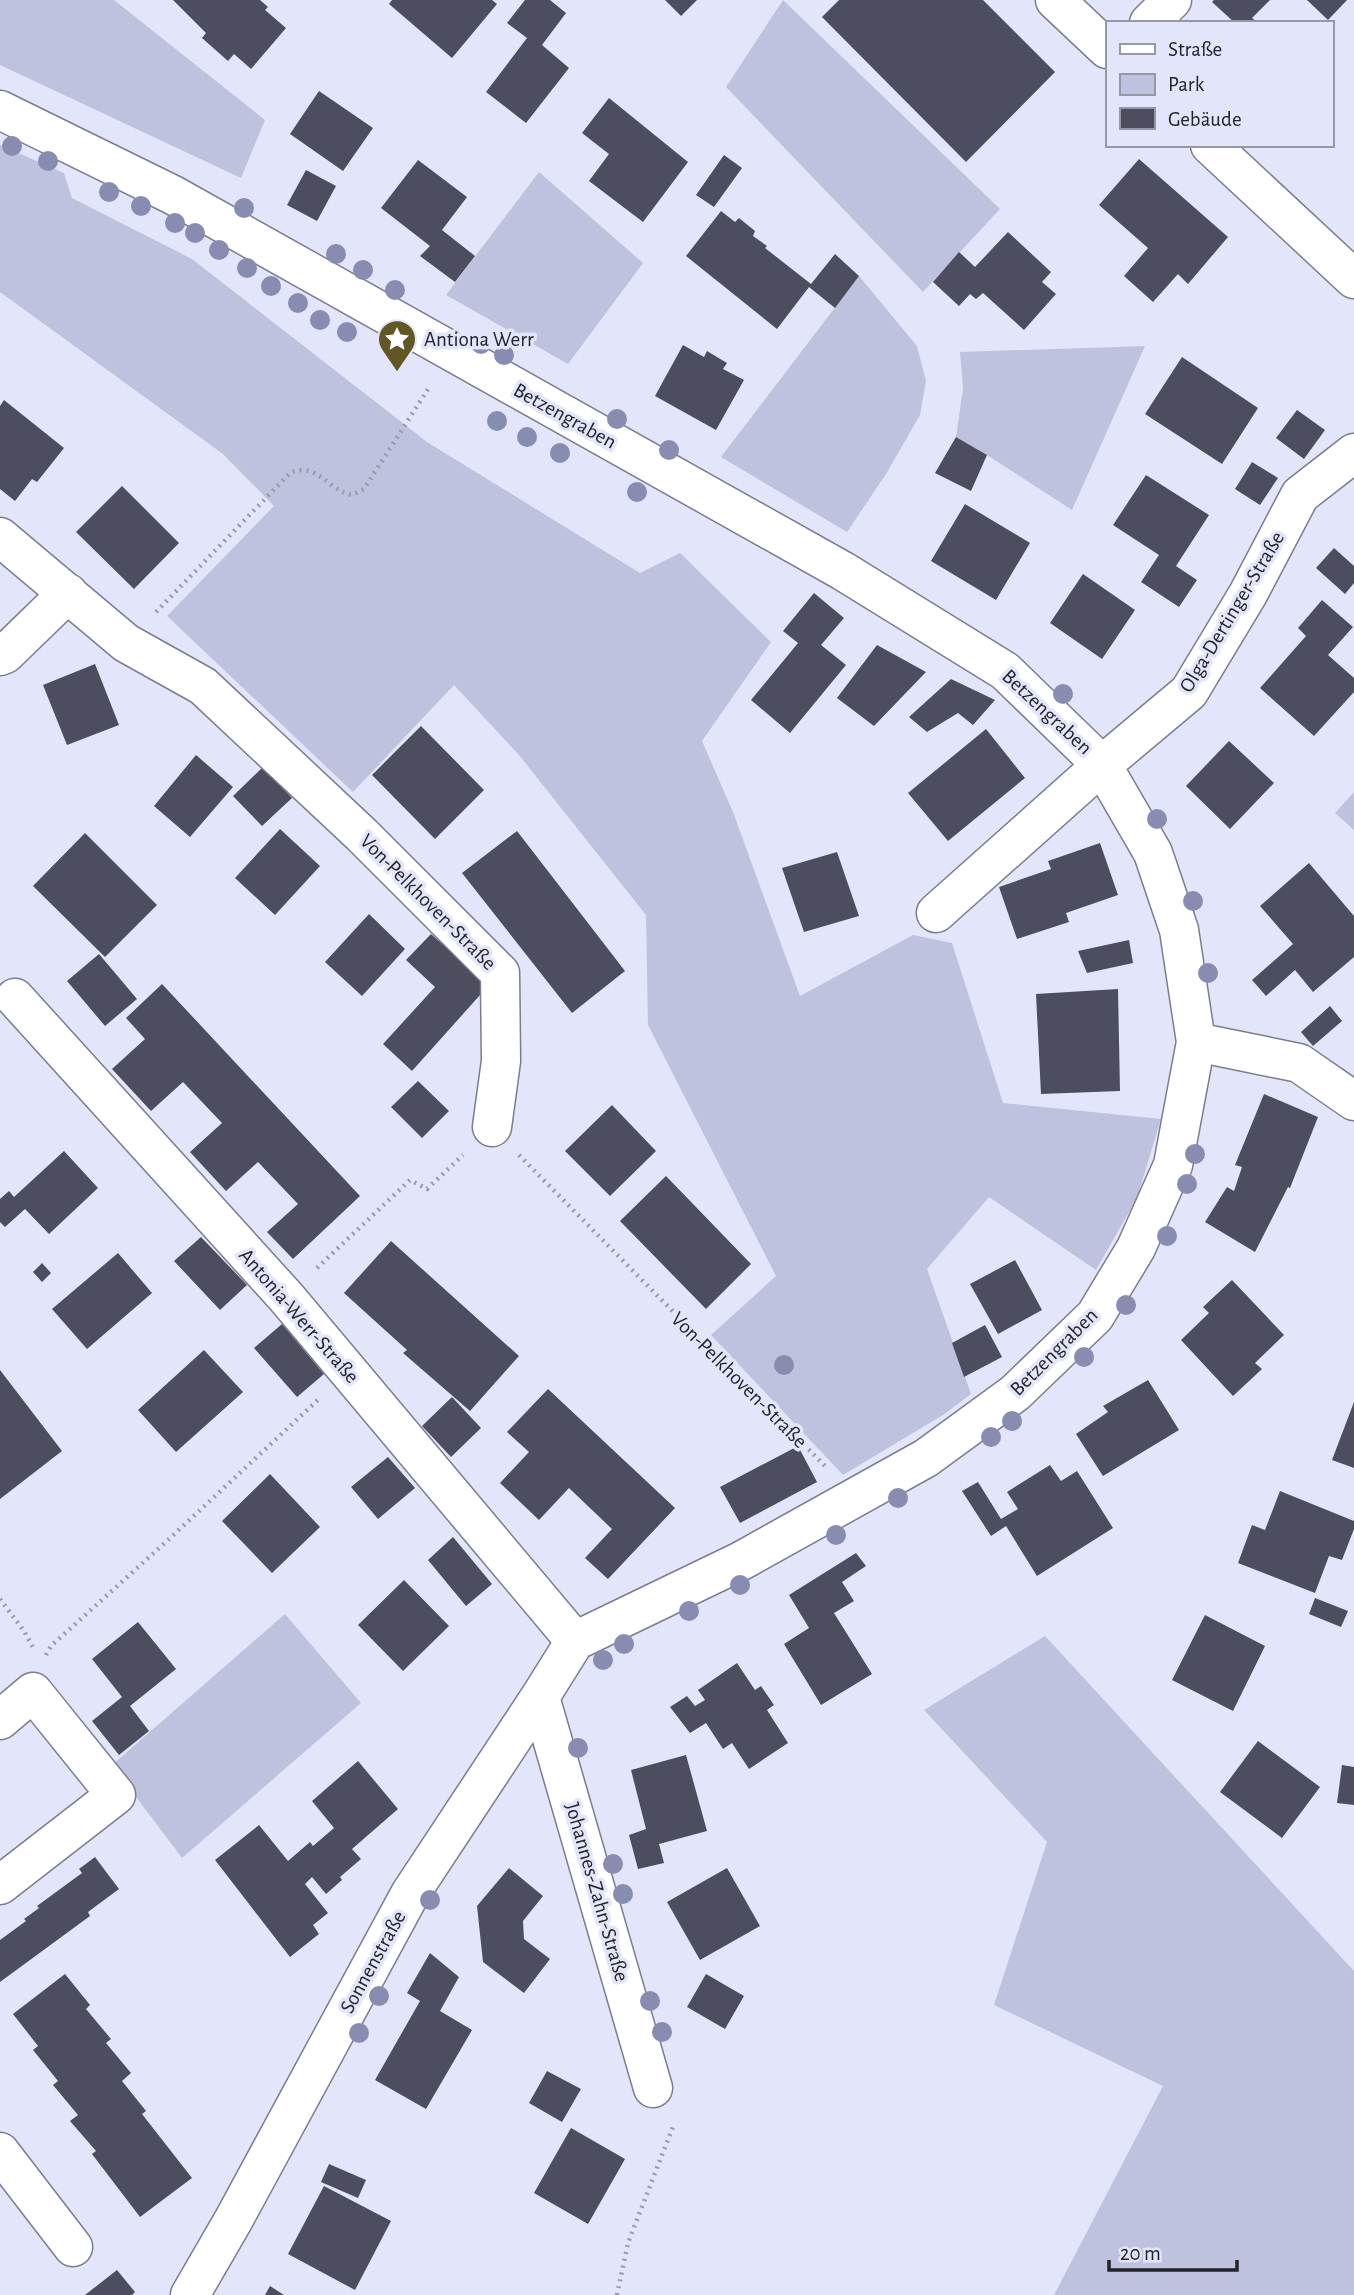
<svg xmlns="http://www.w3.org/2000/svg" width="1354" height="2295" viewBox="0 0 1354 2295" font-family="'Alegreya Sans',sans-serif">
<style>
.green{fill:#bec2de}
.building{fill:#4c4e5f}
.lines{fill:none;stroke-linecap:round;stroke-linejoin:round}
.minor-casing{stroke:#7a7d8e;stroke-width:41}
.path{stroke:#999baa;stroke-width:4.5;stroke-dasharray:2 5;stroke-linecap:butt}
.minor{stroke:#fff;stroke-width:38}
.tree{fill:#888cb0}
.labels{text-anchor:middle;dominant-baseline:central;stroke-width:7;stroke-linejoin:round;paint-order:stroke}
.poi-label{font-size:21px;fill:#22232a;stroke:#e3e6fa;text-anchor:start}
.street-label{font-size:21px;fill:#22232a;stroke:#e3e6fa}
</style>
<rect width="100%" height="100%" fill="#e3e6fa"/>
<path class="green" d="M0,0H114L265,120L241,178L0,65Z
M783,0L1000,209L923,292L726,87Z
M0,145L64,173L72,198L192,259L427,442L640,573L680,553L771,642L702,741L733,812L800,996L913,935L952,943L1003,1103L1161,1119L1137,1198L1096,1270L989,1197L927,1269L971,1394L943,1415L843,1475L711,1335L776,1276L648,1025L646,915L519,755L454,685L353,792L167,616L274,506L223,454L0,292Z
M539,172L643,263L568,364L446,295Z
M859,276L917,346L926,381L920,415L886,474L847,532L721,457Z
M1145,346L1072,510L987,455L956,437L963,388L960,352Z
M1354,792V830L1335,813Z
M285,1614L361,1703L182,1858L112,1765Z
M1045,1636L1354,1971V2295H1054L1163,2086L994,2005L1047,1842L924,1710Z"/>
<path class="building" d="M173,0H260L268,7L265,10L286,28L251,69L234,54L228,61L202,38L206,33Z
M392,0H492L497,4L452,58L389,4Z
M525,0H550L566,13L542,45L569,68L526,123L486,92L527,38L507,23Z
M665,0H697L681,16Z
M839,0H983L1055,72L966,162L822,17Z
M1214,0H1270L1252,18L1258,23H1235L1212,2Z
M1307,0H1347L1328,20Z
M319,91L373,128L343,171L290,134Z
M609,98L688,162L643,222L589,181L609,154L582,133Z
M724,155L742,168L714,207L696,195Z
M1139,159L1228,237L1188,284L1178,274L1153,302L1124,276L1148,248L1099,205Z
M418,160L467,197L442,230L475,256L455,282L420,256L430,246L381,208Z
M306,170L336,186L317,221L287,205Z
M721,211L735,222L739,218L755,231L753,236L767,246L765,248L811,284L835,254L859,276L835,308L809,287L777,329L686,256Z
M1008,232L1051,272L1042,282L1056,294L1024,330L983,293L976,299L970,294L959,306L933,282L959,252L975,267Z
M683,345L704,357L707,351L727,363L723,369L744,380L716,430L655,396Z
M1182,357L1258,408L1222,464L1145,414Z
M4,400L64,448L37,482L32,479L15,501L0,489V406Z
M1297,410L1325,430L1304,459L1276,438Z
M956,437L987,455L971,491L935,473Z
M1252,462L1278,478L1260,505L1235,489Z
M1146,475L1209,515L1176,566L1197,580L1179,607L1141,582L1159,555L1113,525Z
M122,486L179,543L134,589L76,532Z
M965,504L1030,543L996,600L931,561Z
M1334,548L1354,566V583L1345,594L1316,568Z
M1083,574L1135,610L1102,659L1050,623Z
M814,593L844,618L821,645L846,665L790,733L751,700L798,643L783,631Z
M1322,600L1353,627L1328,655L1354,678V692L1314,736L1260,688L1306,636L1298,628Z
M877,645L926,672L874,726L837,698Z
M95,664L119,725L67,745L43,685Z
M951,679L995,700L973,725L958,713L927,732L909,717Z
M421,726L484,790L435,839L372,775Z
M986,729L1025,778L948,841L908,793Z
M1229,741L1274,783L1230,829L1186,786Z
M196,755L233,787L190,837L154,806Z
M263,767L292,798L262,826L233,796Z
M280,829L320,866L275,915L235,878Z
M517,831L625,971L572,1013L462,873Z
M85,833L157,905L105,957L33,886Z
M1100,843L1118,895L1066,913L1069,922L1017,939L999,887L1051,869L1048,861Z
M837,852L859,916L804,932L782,868Z
M1309,863L1354,916V957L1313,992L1295,970L1266,996L1252,980L1293,944L1260,906Z
M369,914L405,949L362,996L325,962Z
M431,934L489,985L412,1071L383,1044L435,987L406,960Z
M1129,940L1133,963L1087,973L1078,951Z
M99,954L137,999L105,1026L67,981Z
M162,984L360,1196L293,1259L267,1232L298,1204L258,1162L226,1191L190,1152L222,1123L183,1082L151,1111L112,1069L145,1039L126,1018Z
M1118,989L1120,1091L1041,1094L1036,994Z
M1330,1006L1342,1021L1313,1046L1301,1032Z
M418,1081L449,1111L422,1138L391,1107Z
M1264,1094L1318,1117L1290,1188L1288,1187L1255,1252L1205,1222L1227,1187L1234,1191L1242,1167L1235,1165Z
M612,1105L656,1151L610,1196L565,1151Z
M64,1151L98,1188L49,1234L25,1209L5,1227L0,1222V1199L9,1191L14,1197Z
M666,1176L751,1264L706,1309L620,1221Z
M201,1237L247,1285L220,1310L174,1261Z
M391,1241L519,1356L470,1411L403,1353L407,1350L344,1293Z
M118,1253L152,1293L87,1349L52,1309Z
M1015,1260L1042,1310L998,1334L970,1284Z
M42,1263L51,1273L42,1282L33,1272Z
M1232,1280L1284,1335L1255,1363L1262,1369L1233,1396L1181,1340L1209,1313L1203,1307Z
M282,1324L324,1374L297,1397L254,1348Z
M985,1325L1002,1357L964,1377L952,1343Z
M204,1350L243,1392L176,1452L138,1410Z
M0,1370L62,1451L0,1499Z
M1148,1380L1179,1430L1103,1476L1076,1434L1108,1412L1103,1406Z
M548,1389L675,1508L608,1579L585,1558L612,1529L569,1488L539,1520L500,1483L529,1452L507,1432Z
M452,1397L481,1428L451,1457L422,1426Z
M1354,1402V1468L1332,1460Z
M798,1446L817,1482L740,1523L720,1487Z
M388,1457L415,1488L378,1519L351,1487Z
M1050,1465L1061,1481L1077,1471L1113,1528L1037,1576L1006,1526L991,1536L962,1491L978,1482L1001,1519L1018,1509L1007,1492Z
M270,1474L320,1527L272,1573L222,1521Z
M1280,1491L1354,1521V1529L1342,1560L1329,1556L1315,1593L1238,1563L1252,1525L1265,1530Z
M453,1537L492,1584L466,1606L428,1560Z
M856,1553L866,1566L842,1582L854,1601L834,1613L872,1674L821,1705L784,1644L809,1628L789,1595Z
M404,1580L449,1626L403,1671L358,1625Z
M1315,1598L1348,1611L1341,1627L1309,1614Z
M1205,1615L1265,1646L1233,1711L1172,1680Z
M138,1622L176,1669L130,1706L149,1731L119,1755L92,1721L122,1697L92,1659Z
M737,1663L755,1690L761,1686L774,1705L767,1710L788,1743L749,1769L732,1743L723,1749L706,1723L690,1733L670,1707L687,1696L695,1706L705,1700L698,1690Z
M1258,1741L1320,1787L1282,1838L1220,1792Z
M686,1755L707,1831L659,1844L664,1863L638,1869L629,1835L646,1829L631,1770Z
M358,1761L398,1809L352,1849L361,1859L340,1877L342,1880L326,1894L312,1877L305,1884L328,1913L313,1925L319,1934L290,1957L215,1860L259,1825L288,1861L310,1842L313,1846L334,1828L312,1801Z
M1342,1765L1354,1767V1805L1337,1803Z
M95,1857L119,1889L88,1912L90,1916L0,1982V1940L26,1921L24,1919L39,1908L37,1906L82,1873L79,1869Z
M509,1868L543,1896L523,1921L524,1939L550,1959L524,1993L483,1962L477,1906Z
M727,1868L760,1926L700,1960L667,1902Z
M430,1953L459,1977L440,2011L472,2030L426,2109L375,2080L420,2001L407,1993Z
M65,1974L90,2005L86,2009L111,2039L106,2043L131,2073L122,2081L146,2111L142,2114L192,2178L140,2217L92,2154L96,2151L70,2121L78,2115L53,2085L58,2081L33,2050L38,2046L13,2014Z
M706,1974L744,1996L725,2029L687,2007Z
M547,2071L581,2089L562,2122L529,2103Z
M571,2128L625,2159L588,2224L534,2193Z
M329,2164L366,2180L358,2198L321,2182Z
M324,2186L391,2221L355,2290L288,2254Z
M117,2270L135,2292L132,2295H85Z
M270,2286L284,2295H265Z"/>
<g class="lines">
<defs>
<path id="minor" d="M1055,0L1107,49
M1149,23L1172,0
M0,110L173,195L843,571L1005,671L1102,765L1153,853L1179,930L1196,1042L1173,1165L1136,1248L1095,1316L1015,1393L926,1458L741,1561L575,1641
M1210,145L1354,279
M0,537L126,643L203,686L362,835L500,973L501,1061L492,1127
M0,656L5,654L68,593
M936,913L1102,765L1189,692L1248,594L1300,495L1354,453
M15,998L286,1297L575,1641
M1196,1042L1299,1063L1354,1101
M540,1697L653,2088
M0,1720L33,1692L116,1795L0,1885
M0,2152L73,2247
M190,2295L234,2219L410,1894L540,1697L575,1641"/>
</defs>
<use href="#minor" class="minor-casing"/>
<path class="path" d="M156,612L290,473C317,461 327,490 352,495L364,489L430,386
M519,1155L827,1468
M317,1268L410,1180L427,1189L463,1155
M0,1599L24,1631L35,1651
M46,1655L51,1646L167,1541L320,1398
M617,2295L628,2243L674,2124"/>
<use href="#minor" class="minor"/>
</g>
<g class="tree">
<circle cx="12" cy="146" r="10"/>
<circle cx="48" cy="161" r="10"/>
<circle cx="109" cy="192" r="10"/>
<circle cx="141" cy="206" r="10"/>
<circle cx="244" cy="208" r="10"/>
<circle cx="175" cy="223" r="10"/>
<circle cx="195" cy="233" r="10"/>
<circle cx="219" cy="250" r="10"/>
<circle cx="336" cy="254" r="10"/>
<circle cx="247" cy="268" r="10"/>
<circle cx="363" cy="270" r="10"/>
<circle cx="271" cy="286" r="10"/>
<circle cx="395" cy="290" r="10"/>
<circle cx="298" cy="303" r="10"/>
<circle cx="320" cy="320" r="10"/>
<circle cx="347" cy="332" r="10"/>
<circle cx="481" cy="344" r="10"/>
<circle cx="504" cy="355" r="10"/>
<circle cx="617" cy="419" r="10"/>
<circle cx="497" cy="421" r="10"/>
<circle cx="527" cy="437" r="10"/>
<circle cx="669" cy="450" r="10"/>
<circle cx="560" cy="453" r="10"/>
<circle cx="637" cy="492" r="10"/>
<circle cx="1063" cy="694" r="10"/>
<circle cx="1157" cy="819" r="10"/>
<circle cx="1193" cy="901" r="10"/>
<circle cx="1208" cy="973" r="10"/>
<circle cx="1195" cy="1154" r="10"/>
<circle cx="1187" cy="1184" r="10"/>
<circle cx="1167" cy="1236" r="10"/>
<circle cx="1126" cy="1305" r="10"/>
<circle cx="1084" cy="1357" r="10"/>
<circle cx="784" cy="1365" r="10"/>
<circle cx="1012" cy="1421" r="10"/>
<circle cx="991" cy="1437" r="10"/>
<circle cx="898" cy="1498" r="10"/>
<circle cx="836" cy="1535" r="10"/>
<circle cx="740" cy="1585" r="10"/>
<circle cx="689" cy="1611" r="10"/>
<circle cx="624" cy="1644" r="10"/>
<circle cx="603" cy="1660" r="10"/>
<circle cx="578" cy="1748" r="10"/>
<circle cx="613" cy="1864" r="10"/>
<circle cx="623" cy="1894" r="10"/>
<circle cx="430" cy="1900" r="10"/>
<circle cx="379" cy="1996" r="10"/>
<circle cx="650" cy="2001" r="10"/>
<circle cx="662" cy="2032" r="10"/>
<circle cx="359" cy="2033" r="10"/>
</g>
<defs>
<symbol id="sight-pin" viewBox="-11 -11 22 30"><path d="M0 17L-7.5 6A9.5 9.5 0 1 1 7.5 6Z" fill="#615724" stroke="#e3e6fa"/><path d="M0-6L1.8-2.2L6-1.7L2.9 1.2L3.7 5.4L0 3.3L-3.7 5.4L-2.9 1.2L-6-1.7L-1.8-2.2Z" fill="#fff"/></symbol>
</defs>
<g fill-rule="evenodd">
<use href="#sight-pin" x="375" y="317" width="44" height="60"/>
</g>
<g class="labels">
<g class="poi-label">
<text x="424" y="339">Antiona Werr</text>
</g>
<g class="street-label">
<text transform="translate(565 416) rotate(29)">Betzengraben</text>
<text transform="translate(1232 612) rotate(-59)">Olga-Dertinger-Straße</text>
<text transform="translate(1047 712) rotate(43)">Betzengraben</text>
<text transform="translate(428 902) rotate(45)">Von-Pelkhoven-Straße</text>
<text transform="translate(299 1316) rotate(49)">Antonia-Werr-Straße</text>
<text transform="translate(1054 1352) rotate(-45)">Betzengraben</text>
<text transform="translate(739 1380) rotate(45)">Von-Pelkhoven-Straße</text>
<text transform="translate(597 1892) rotate(74)">Johannes-Zahn-Straße</text>
<text transform="translate(373 1962) rotate(-61)">Sonnenstraße</text>
</g>
</g>
<rect x="1106" y="21" width="228" height="126" fill="#e3e6fa" stroke="#9698a7" stroke-width="2"/>
<rect x="1120" y="44" width="35" height="10" fill="#ffffff" stroke="#9698a7" stroke-width="2"/>
<text x="1168" y="56" font-size="21" fill="#22232a">Straße</text>
<rect x="1120" y="74" width="35" height="21" fill="#bec2de" stroke="#9698a7" stroke-width="2"/>
<text x="1168" y="91" font-size="21" fill="#22232a">Park</text>
<rect x="1120" y="108" width="35" height="21" fill="#4c4e5f" stroke="#9698a7" stroke-width="2"/>
<text x="1168" y="126" font-size="21" fill="#22232a">Gebäude</text>
<path d="M1109 2260v10h128v-10" fill="none" stroke="#22232a" stroke-width="3.5"/>
<text x="1120" y="2260" font-size="21" fill="#22232a" stroke="#e3e6fa" stroke-width="5" paint-order="stroke">20 m</text>
</svg>
